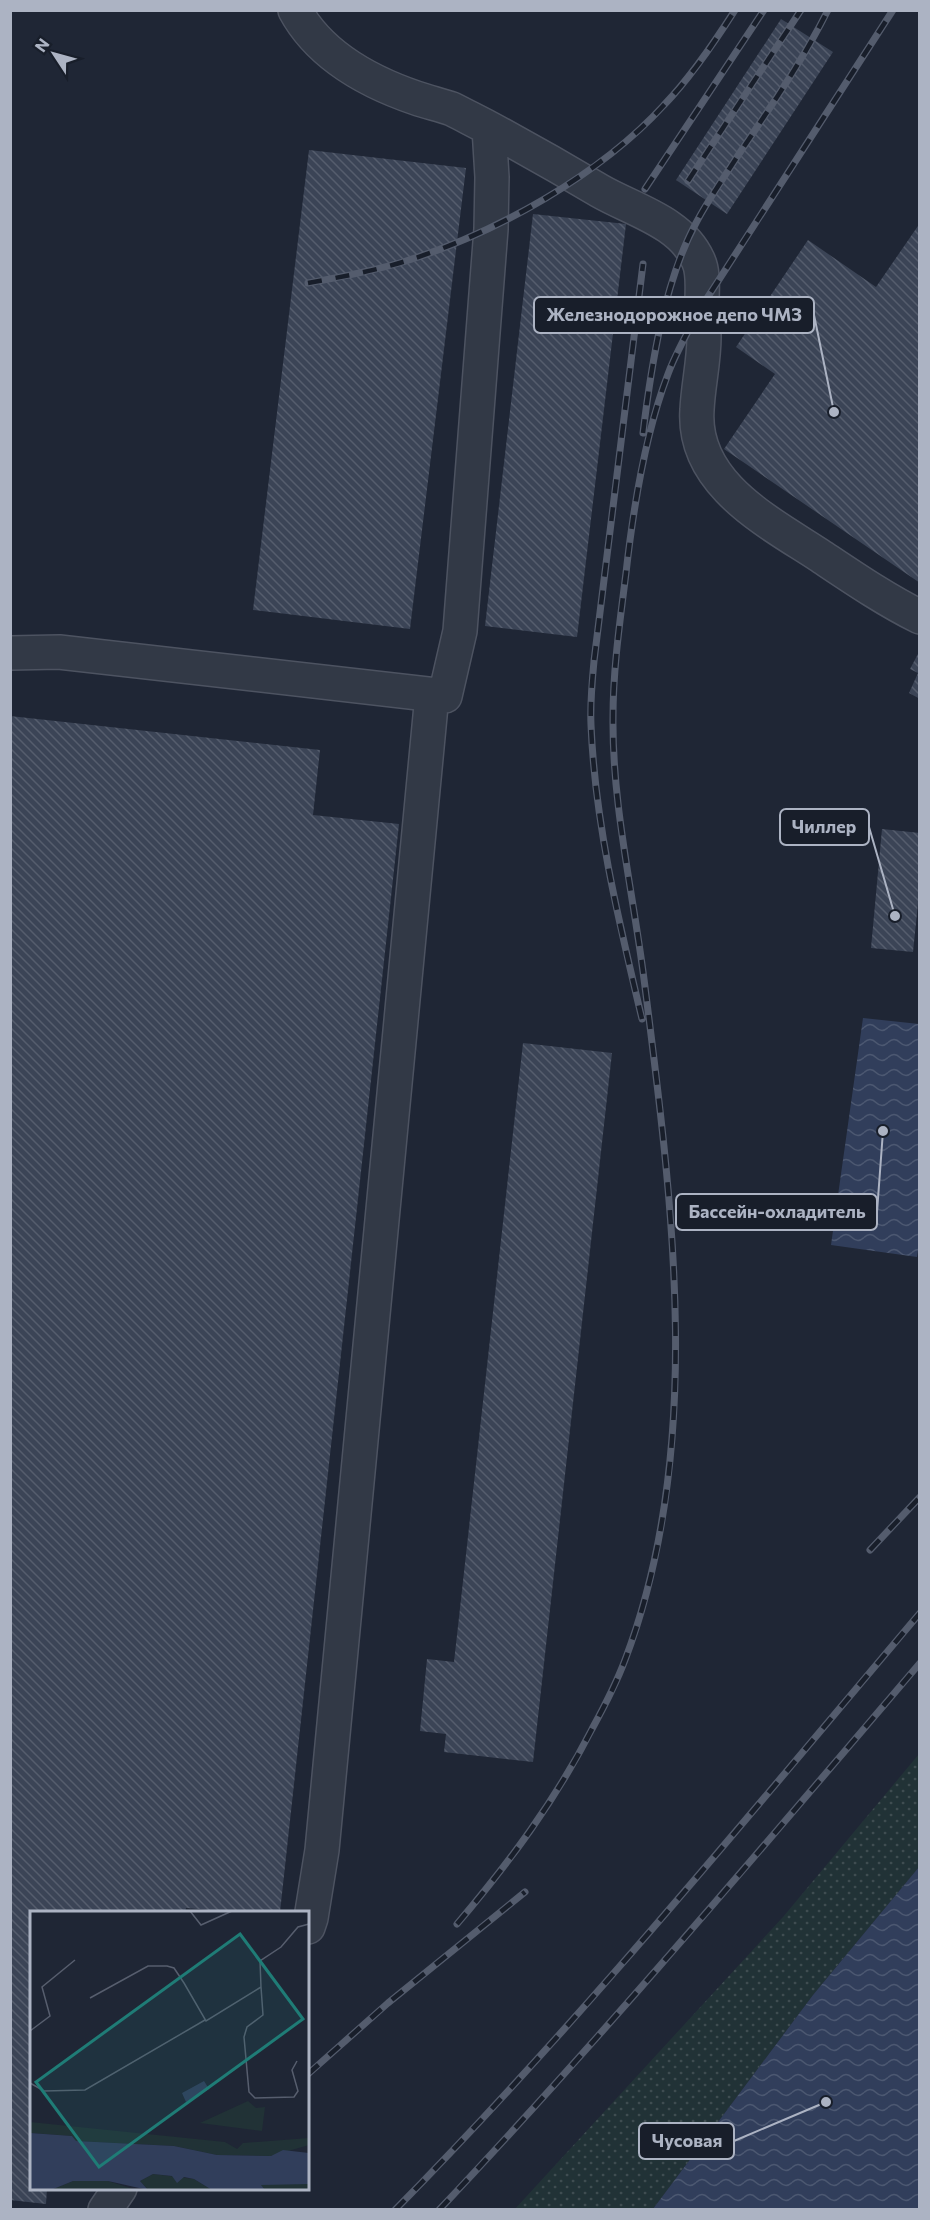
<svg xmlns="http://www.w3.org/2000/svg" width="930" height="2220" viewBox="0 0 930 2220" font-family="Commissioner,sans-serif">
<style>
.grass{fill:url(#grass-dots)}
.water{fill:url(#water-waves)}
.building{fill:url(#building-back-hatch)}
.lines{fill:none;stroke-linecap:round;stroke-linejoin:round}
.minor-casing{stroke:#4d5361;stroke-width:36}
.minor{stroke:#323946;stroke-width:33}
.rail-casing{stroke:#545c6d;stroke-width:7}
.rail{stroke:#181e2a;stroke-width:4.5;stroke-dasharray:14;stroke-linecap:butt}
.inset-road{fill:none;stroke:#575e6e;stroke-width:1.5}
.view{fill:#1f7c76;fill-opacity:0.15;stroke:#1f7c76;stroke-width:3}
.inset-edge{fill:none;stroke:#acb3c3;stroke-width:3}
.leader{fill:none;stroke:#acb3c3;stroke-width:2}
.callout-dot{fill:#acb3c3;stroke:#181e2a;stroke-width:2}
.callout{fill:#181e2a;stroke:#acb3c3;stroke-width:2}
.callout-label{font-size:18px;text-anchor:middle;font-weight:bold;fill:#acb3c3}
</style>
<defs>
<pattern id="grass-dots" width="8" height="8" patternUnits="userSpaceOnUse" patternTransform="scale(1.5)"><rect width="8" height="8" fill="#213236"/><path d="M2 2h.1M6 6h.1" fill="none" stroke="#3f4d51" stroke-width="1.8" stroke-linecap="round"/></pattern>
<pattern id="water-waves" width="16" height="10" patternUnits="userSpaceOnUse" patternTransform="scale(1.5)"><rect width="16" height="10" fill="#313e5b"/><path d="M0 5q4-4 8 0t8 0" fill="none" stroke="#4c5871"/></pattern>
<pattern id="building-back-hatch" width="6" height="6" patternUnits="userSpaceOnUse" patternTransform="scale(1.5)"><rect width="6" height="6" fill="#3b4456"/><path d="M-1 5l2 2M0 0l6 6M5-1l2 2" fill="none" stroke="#555d6d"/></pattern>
</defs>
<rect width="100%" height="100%" fill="#1f2635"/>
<path class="grass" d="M919,1754V1867L813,1995L653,2209L514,2210L783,1917Z"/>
<path class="water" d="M863,1018L919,1024L920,1238L917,1257L831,1245Z
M919,1867V2209H653L813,1995Z"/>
<path class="building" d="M781,19L833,52L727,214L676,180Z
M309,150L466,168L410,629L253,610Z
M533,214L626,224L577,637L485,626Z
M920,223V583L724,449L775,374L736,347L808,240L876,287Z
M920,650V699L909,693L918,673L910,669Z
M10,716L320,750L313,815L399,824L280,1912H231L186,1908L185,1912H32V2188H47L46,2204L10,2200Z
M882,829L920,833V884L913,952L871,948Z
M523,1043L612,1053L533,1762L444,1752L446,1734L420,1731L427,1659L454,1662Z"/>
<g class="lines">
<defs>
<path id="minor" d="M489,128C526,148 563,169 600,191C633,210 681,222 698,260C704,272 702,289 702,301C702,313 704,325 704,337C704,362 698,386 697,410C692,483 767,521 819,555C852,577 884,599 920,617
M10,653L59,652L445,696L460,631L491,229L492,177L489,128C477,122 464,115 452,109C440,105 428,102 416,98C369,82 320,56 295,10
M308,1927L311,1918L322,1850L432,695
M105,2210L120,2188"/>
</defs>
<use href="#minor" class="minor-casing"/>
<use href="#minor" class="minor"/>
<defs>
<path id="rail" d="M688,181L801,10
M645,189L764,10
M308,283C341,277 374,271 406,261C496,233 600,175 664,105C691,77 714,43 735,10
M643,433C651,367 664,282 696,223C708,200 723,179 737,157C769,109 802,62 828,10
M642,1019C619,922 595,824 591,725C590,704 592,682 594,661L643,264
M870,1550L920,1497
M457,1924C509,1863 555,1801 592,1729C604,1707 616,1684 625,1660C706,1447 672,1200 644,979C633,892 612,805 613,717C613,669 620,621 626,573C633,510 645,434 668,374C677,350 690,328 702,306L893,10
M308,2074L388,2003L525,1892
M395,2210C581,2021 749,1815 920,1613
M439,2210C606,2033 762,1848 920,1663"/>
</defs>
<use href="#rail" class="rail-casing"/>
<use href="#rail" class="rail"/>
</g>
<g transform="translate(30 1911)">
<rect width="279" height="279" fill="#1f2635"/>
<path d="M218,190L226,197L235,196L232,220L170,212ZM0,211L195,231L207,238L213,232L279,227V234L241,245L187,244L144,235L45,230L42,225L0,222ZM123,263L164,268L182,279H118L110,270ZM43,270H78L106,279H21ZM278,270L279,279H235L230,274Z" fill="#213236"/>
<path d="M174,170L179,178L156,191L152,182ZM0,222L42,225L46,230L144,235L187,244L241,245L253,239L279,242V273L231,274L235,279H182L164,268L154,266L147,272L142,265L123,263L110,270L118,279L78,270H43L21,279H0Z" fill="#313e5b"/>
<path class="inset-road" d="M160,0L171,14L202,0M231,76L233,104L217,116L214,126L219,181L225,187L264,186L268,180L262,159L267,150M60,87L118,55H137L144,57L154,72L176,110L231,76L230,50L251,36L268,16L279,13M0,120L20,105L12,76L45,49M0,172L14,180L55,179L175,109"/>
<path class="view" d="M210,23L273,108L69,256L6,171Z"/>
<rect width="279" height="279" class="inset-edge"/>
</g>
<path class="leader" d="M834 412L814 315M895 916L869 827M883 1131L877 1212M826 2102L734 2141"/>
<g class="callout-dot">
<circle cx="834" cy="412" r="6"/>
<circle cx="895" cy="916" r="6"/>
<circle cx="883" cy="1131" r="6"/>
<circle cx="826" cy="2102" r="6"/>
</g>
<g class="callout">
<rect x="534" y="297" width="280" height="36" rx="6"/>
<rect x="780" y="809" width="89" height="36" rx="6"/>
<rect x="676" y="1194" width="201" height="36" rx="6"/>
<rect x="639" y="2123" width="95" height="36" rx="6"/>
</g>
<g class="callout-label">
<text x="674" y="321">Железнодорожное депо ЧМЗ</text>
<text x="824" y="833">Чиллер</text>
<text x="777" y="1218">Бассейн-охладитель</text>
<text x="687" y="2147">Чусовая</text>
</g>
<rect width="930" height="2220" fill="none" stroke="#acb3c3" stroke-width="24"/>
<g transform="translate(54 54) rotate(306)" stroke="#181e2a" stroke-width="4.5" paint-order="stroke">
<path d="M0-4.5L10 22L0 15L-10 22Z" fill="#acb3c3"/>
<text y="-9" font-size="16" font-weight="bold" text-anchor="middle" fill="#acb3c3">N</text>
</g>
</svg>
